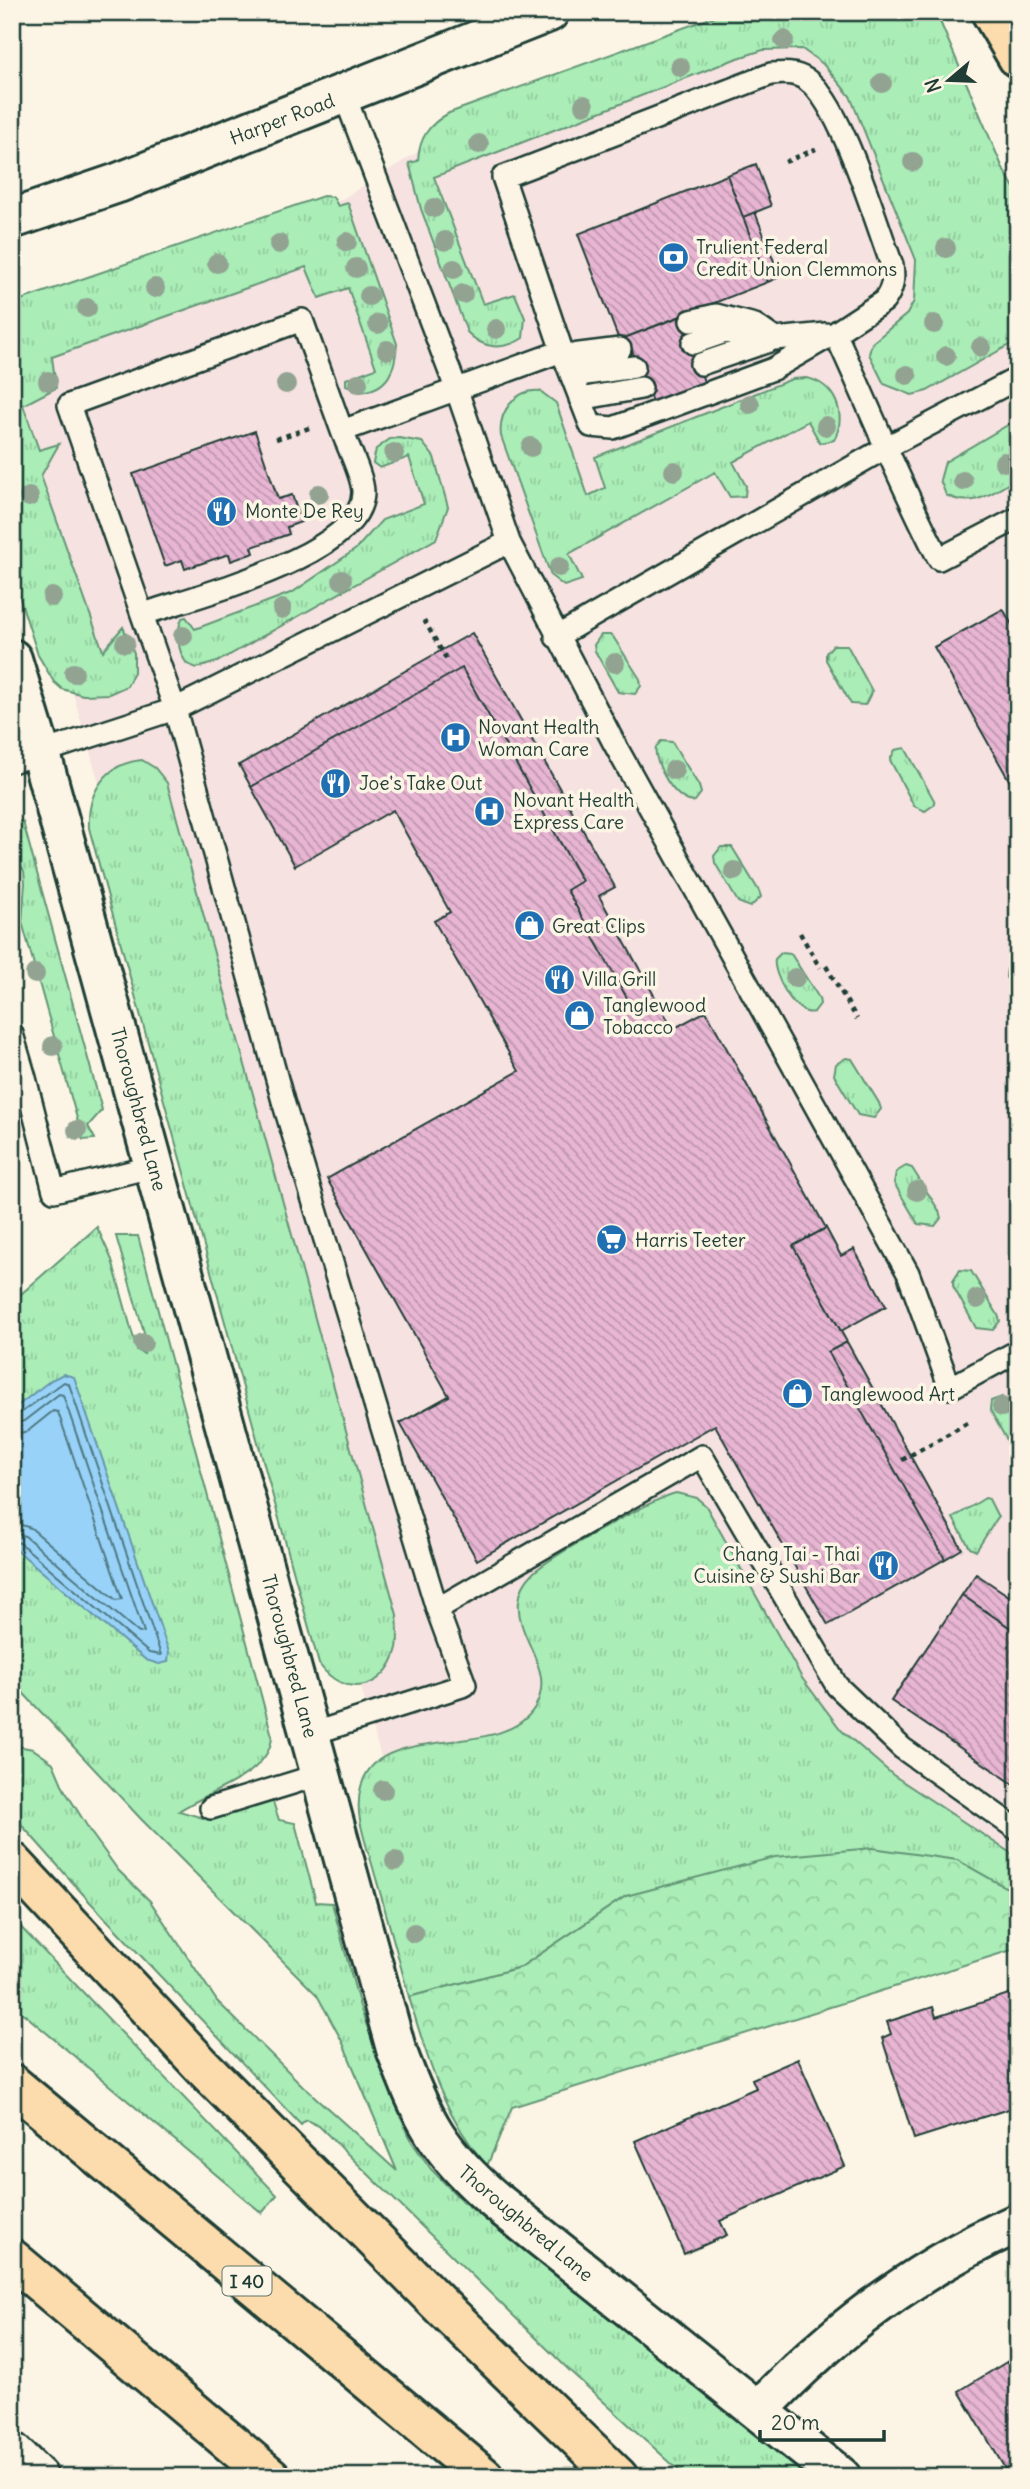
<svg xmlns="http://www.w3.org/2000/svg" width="1030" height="2489" viewBox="0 0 1030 2489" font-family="Delius,sans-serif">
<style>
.built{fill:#f6e2e0}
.grass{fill:url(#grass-tufts);stroke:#649576;stroke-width:2}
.forest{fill:url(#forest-crowns);stroke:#649576;stroke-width:2}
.water{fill:#98d2f8;stroke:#6896aa;stroke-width:2}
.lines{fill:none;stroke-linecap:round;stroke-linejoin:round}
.shore{stroke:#4f7982;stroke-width:2}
.building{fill:url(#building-back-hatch);stroke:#1f3d34;stroke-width:2}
.service-casing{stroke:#1f3d34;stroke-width:26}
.minor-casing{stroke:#1f3d34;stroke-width:44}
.tertiary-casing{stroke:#1f3d34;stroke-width:44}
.secondary-casing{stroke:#1f3d34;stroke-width:44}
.primary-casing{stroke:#1f3d34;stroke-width:44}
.motorway-casing{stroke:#1f3d34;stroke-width:44}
.path{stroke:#1f3d34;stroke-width:4.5;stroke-dasharray:5 5;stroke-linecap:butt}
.service{stroke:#fcf5e5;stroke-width:21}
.minor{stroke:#fcf5e5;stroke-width:38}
.tertiary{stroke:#fcf5e5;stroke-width:38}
.secondary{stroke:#fcf5e5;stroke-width:38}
.primary{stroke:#fcdcac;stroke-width:38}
.motorway{stroke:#fcdcac;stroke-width:38}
.tree{fill:#92a392}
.labels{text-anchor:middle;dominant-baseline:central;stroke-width:7;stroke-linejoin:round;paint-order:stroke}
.shield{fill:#fcf5e5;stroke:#617469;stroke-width:2}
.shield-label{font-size:18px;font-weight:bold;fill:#1f3d34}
.street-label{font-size:19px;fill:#1f3d34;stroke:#fcf5e5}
.poi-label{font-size:19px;fill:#1f3d34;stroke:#fcf5e5;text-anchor:start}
</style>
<defs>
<pattern id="grass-tufts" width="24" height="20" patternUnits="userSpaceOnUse" patternTransform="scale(1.75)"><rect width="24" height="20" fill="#aaedb7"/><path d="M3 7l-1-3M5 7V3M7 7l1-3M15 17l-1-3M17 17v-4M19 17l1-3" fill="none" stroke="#92cc9e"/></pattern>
<pattern id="forest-crowns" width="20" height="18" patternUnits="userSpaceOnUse" patternTransform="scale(1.75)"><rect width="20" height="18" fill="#aaedb7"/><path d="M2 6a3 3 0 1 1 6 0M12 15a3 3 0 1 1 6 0" fill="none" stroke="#92cc9e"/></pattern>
<pattern id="building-back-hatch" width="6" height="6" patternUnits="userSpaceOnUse" patternTransform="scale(1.75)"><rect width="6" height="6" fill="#e8b5d3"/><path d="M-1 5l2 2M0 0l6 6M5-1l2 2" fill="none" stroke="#bb94ac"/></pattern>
</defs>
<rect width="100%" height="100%" fill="#fcf5e5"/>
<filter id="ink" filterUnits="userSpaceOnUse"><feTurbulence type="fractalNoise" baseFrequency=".0143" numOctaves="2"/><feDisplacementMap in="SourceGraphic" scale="14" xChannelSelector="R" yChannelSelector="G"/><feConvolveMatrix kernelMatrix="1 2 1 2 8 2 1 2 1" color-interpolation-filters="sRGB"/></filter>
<g filter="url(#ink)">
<path class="built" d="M882,12L1018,260V1888L388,1781L12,483V331L316,215L455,129Z"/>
<path class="grass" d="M727,12H936L1004,171L1018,194V340L927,391L912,395L884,384L869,354L872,343L907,314L914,301L916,260L850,96L823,64L802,49L763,50L735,59L434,177L483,304L515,294L525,318L523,338C503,351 483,349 467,332L421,209L409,163L418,161C419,138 429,124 449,113Z
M323,196L333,197L338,206L348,203L397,344C395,370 389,389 360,392L346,385V379L376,368L348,288L319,298L306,267L52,357L56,388L23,405L39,450L59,444L41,476L103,651L123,627L134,653V672L127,686L109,694L83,695L62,689L54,682L38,655L12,574V303Z
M806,378C835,383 848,415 834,440L820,443L808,421L733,462L746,486L745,496L730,497L715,472L569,554L582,580L564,586L551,576L501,436C498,412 515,389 540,391L556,403L588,496L605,488L595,457L792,379Z
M1018,419V478C993,492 974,510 946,495L940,480L945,462Z
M399,438L422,442L434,457L448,507L436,539L217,662L197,668L187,664C177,650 176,633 182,618L186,617L195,629L293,592L356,549L382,520L424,504L409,457L380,468L373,463L376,449L390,439Z
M601,635H612L640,679L641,686L635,694L618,692L595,651L594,645Z
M833,645H847L872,691L865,705L851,704L826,660V653Z
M661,741L672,742L699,786L701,793L695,801C677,806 652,761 656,747Z
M905,748L934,800L935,804L925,811L914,806L890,760L895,750Z
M142,760L155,768L167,783L397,1615C398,1626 399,1637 397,1648C386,1691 344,1699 319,1664L89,828C87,792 106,763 142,760Z
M12,820L23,822L102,1110L88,1126L95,1139L83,1140L22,922L25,883L24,871L12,854Z
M721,847H732L759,891L761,897L750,907L738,902L715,863L714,856Z
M781,953L791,954L819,998L820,1004L814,1012C796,1018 772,974 775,959Z
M1018,962V999L1006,977L1007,969Z
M846,1058L852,1059L879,1103L881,1109L874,1118L858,1115L834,1075L836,1064Z
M906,1166L912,1168L939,1211L941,1218L935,1226L918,1224L894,1183L896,1172Z
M97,1227L112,1260L137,1350L144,1354L147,1343L116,1236H138L272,1736C270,1776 208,1791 179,1811L203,1818L272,1799L279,1820L295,1823L316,1902L332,1903L360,2007L395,2103L412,2142L431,2169L462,2201L809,2477H686L570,2371L319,2126L306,2120L301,2125L90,1902L12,1814V1745L33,1749L53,1763L64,1789L92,1834L118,1870L150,1901L217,2001L303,2086L397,2171L342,2041L317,1995L141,1819L12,1681V1302Z
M960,1270L971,1271L998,1315L1000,1321L993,1330L976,1328L953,1286V1281Z
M1002,1397L1018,1419V1460L990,1410L991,1401Z
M676,1493L697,1498L706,1506L802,1678L841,1730L893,1775L1018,1858V1888L1005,1887L957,1860L626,1896L521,1967L409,1997C398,1956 387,1916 375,1875C370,1855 361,1834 359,1813C351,1708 498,1769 535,1707C557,1669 515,1639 519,1601C520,1590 526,1580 533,1573C551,1556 652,1499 676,1493Z
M985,1498L989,1499L998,1517L976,1551L970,1548L953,1518Z
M12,1918L277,2195L262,2213L12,2004Z"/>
<path class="forest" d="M872,1848L957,1860L1005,1887L1018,1888V1948L512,2107L487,2166C443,2115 428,2061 409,1997L521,1967L626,1896L775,1857Z"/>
<path class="water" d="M63,1374L74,1377L169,1652L168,1662L159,1664L146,1660L12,1546V1410L51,1380Z"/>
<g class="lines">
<path class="shore" d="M12,1415L19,1414L64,1382L69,1384L161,1655L149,1653L20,1543L12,1541
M12,1424L24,1421L59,1394L63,1395L144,1632L139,1633L25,1536L12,1532
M12,1435L28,1431L53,1411L58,1412L122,1599L116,1600L31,1528L12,1522"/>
</g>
<path class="building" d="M756,164L771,206L743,217L727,175Z
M727,175L768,282L619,340L578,234Z
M755,212L780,277L768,282L743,217Z
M687,314L682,324L708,392L656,412L630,345L622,348L619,340Z
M255,431L278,499L292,495L301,522L287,527L289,534L252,547L254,553L231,561L229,554L185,569L182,560L165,566L133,474Z
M1003,609L1018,635V796L934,647Z
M472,633L615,887L599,896L655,997L633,1009L567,890L582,881L462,668L251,787L239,765Z
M462,668L582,881L567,890L633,1009L655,997L673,1029L706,1011L826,1228L793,1246L847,1342L828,1352L945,1559L828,1625L715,1425L477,1560L400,1423L449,1396L327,1179L519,1071L434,921L450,912L393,810L295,866L251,787Z
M826,1228L841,1256L854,1249L886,1306L841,1331L793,1246Z
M847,1342L962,1549L945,1559L828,1352Z
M976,1574L1018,1602V1633L962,1595Z
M962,1595L1018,1633V1787L891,1701Z
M1018,1991V2106L914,2139L882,2038L891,2034L887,2022L933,2007L936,2017Z
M798,2059L845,2166L720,2221L727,2235L684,2254L635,2141L756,2088L752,2079Z
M1018,2355V2477H1010L959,2391Z"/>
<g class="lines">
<defs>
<path id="service" d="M344,94L456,388L509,542L614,743L908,1273L950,1388L1018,1351
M691,321L716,315L755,325L775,339L826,334
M693,343L725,332L753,335
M562,351L591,426L613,428L773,369L835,333
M564,356L620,349
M701,364L769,341
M572,376L634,367
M580,399L641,388
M144,614C194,596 364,555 363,492C363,477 348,447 342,431
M556,637L887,447L1018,378
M12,762L175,709L509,542
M12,1034L25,1078L12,1089
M25,1078L54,1191L155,1166
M437,1609L702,1456L837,1686L902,1748L1018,1830
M311,1734L465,1685L437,1609L283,1101L175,709L69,405L302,320L342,431L562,351L503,177L771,74C783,73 796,72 807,80C841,103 876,223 892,265C894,279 893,289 884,301L835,333C870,408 900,485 939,559L1018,518
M211,1808L322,1774"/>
<path id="minor" d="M12,659L41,754L396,2049C422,2119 439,2153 497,2202L841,2477
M759,2410C834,2330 917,2268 1018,2223"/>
<path id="tertiary" d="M12,2452L38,2477"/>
<path id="secondary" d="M12,219L118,183L549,12"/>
<path id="primary" d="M991,12L1018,58"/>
<path id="motorway" d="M12,1862L203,2067L445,2310L618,2477
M12,2084L484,2477
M12,2259L271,2477"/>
</defs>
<use href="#service" class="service-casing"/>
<use href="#minor" class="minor-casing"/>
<use href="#tertiary" class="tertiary-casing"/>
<use href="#secondary" class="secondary-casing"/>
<use href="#primary" class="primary-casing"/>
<use href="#motorway" class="motorway-casing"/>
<path class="path" d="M785,162L816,149
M276,439L309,428
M424,620L448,662
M800,933L820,968
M826,966L857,1019
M902,1460L969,1422"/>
<use href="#service" class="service"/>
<use href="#minor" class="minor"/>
<use href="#tertiary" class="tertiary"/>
<use href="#secondary" class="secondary"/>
<use href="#primary" class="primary"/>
<use href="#motorway" class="motorway"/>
</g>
<g class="tree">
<circle cx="784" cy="40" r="10"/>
<circle cx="680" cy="67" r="10"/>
<circle cx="882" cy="83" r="10"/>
<circle cx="584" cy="105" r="10"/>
<circle cx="479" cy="144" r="10"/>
<circle cx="913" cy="162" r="10"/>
<circle cx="434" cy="208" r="10"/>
<circle cx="445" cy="241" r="10"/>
<circle cx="347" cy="242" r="10"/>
<circle cx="279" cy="244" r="10"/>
<circle cx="946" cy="248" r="10"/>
<circle cx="217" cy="263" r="10"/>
<circle cx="356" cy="268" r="10"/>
<circle cx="454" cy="269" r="10"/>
<circle cx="155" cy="288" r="10"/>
<circle cx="463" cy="294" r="10"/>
<circle cx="369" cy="296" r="10"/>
<circle cx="87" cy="308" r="10"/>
<circle cx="378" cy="324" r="10"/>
<circle cx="934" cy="324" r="10"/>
<circle cx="496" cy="329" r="10"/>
<circle cx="981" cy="347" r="10"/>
<circle cx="387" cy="350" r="10"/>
<circle cx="946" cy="356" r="10"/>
<circle cx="907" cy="375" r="10"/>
<circle cx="48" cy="381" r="10"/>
<circle cx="358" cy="383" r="10"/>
<circle cx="286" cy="384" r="10"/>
<circle cx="750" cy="404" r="10"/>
<circle cx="826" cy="426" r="10"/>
<circle cx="531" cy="447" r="10"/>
<circle cx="394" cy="453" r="10"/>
<circle cx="1004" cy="462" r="10"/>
<circle cx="674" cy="471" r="10"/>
<circle cx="963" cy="481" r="10"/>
<circle cx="319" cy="494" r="10"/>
<circle cx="29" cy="497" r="10"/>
<circle cx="559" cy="567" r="10"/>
<circle cx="342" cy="580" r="10"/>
<circle cx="52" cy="597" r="10"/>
<circle cx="282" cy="609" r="10"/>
<circle cx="183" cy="636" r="10"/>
<circle cx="125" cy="643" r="10"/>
<circle cx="615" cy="663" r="10"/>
<circle cx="74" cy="673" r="10"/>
<circle cx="674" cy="770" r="10"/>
<circle cx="734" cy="871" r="10"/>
<circle cx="35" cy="974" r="10"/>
<circle cx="795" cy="978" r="10"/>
<circle cx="53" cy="1046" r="10"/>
<circle cx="77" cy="1130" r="10"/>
<circle cx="917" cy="1191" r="10"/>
<circle cx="977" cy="1299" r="10"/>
<circle cx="143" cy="1343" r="10"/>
<circle cx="1002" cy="1407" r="10"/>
<circle cx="383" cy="1790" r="10"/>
<circle cx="395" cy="1861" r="10"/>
<circle cx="414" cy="1933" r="10"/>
</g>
</g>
<defs>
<symbol id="bank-disc" viewBox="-11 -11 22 22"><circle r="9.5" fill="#1f6fb2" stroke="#fcf5e5"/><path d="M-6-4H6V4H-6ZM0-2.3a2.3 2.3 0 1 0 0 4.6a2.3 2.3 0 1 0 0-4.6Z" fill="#fff"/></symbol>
<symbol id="restaurant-disc" viewBox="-11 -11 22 22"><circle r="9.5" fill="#1f6fb2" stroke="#fcf5e5"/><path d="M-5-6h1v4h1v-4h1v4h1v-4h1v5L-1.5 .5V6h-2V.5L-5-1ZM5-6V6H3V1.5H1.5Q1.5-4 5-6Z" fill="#fff"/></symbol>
<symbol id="hospital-disc" viewBox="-11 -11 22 22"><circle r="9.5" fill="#1f6fb2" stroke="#fcf5e5"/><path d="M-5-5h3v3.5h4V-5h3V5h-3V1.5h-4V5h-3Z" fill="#fff"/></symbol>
<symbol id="shop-disc" viewBox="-11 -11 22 22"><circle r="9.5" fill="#1f6fb2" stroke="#fcf5e5"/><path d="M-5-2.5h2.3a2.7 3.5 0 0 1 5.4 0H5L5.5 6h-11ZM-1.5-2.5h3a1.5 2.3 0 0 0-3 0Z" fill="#fff"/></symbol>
<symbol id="supermarket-disc" viewBox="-11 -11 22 22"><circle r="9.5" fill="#1f6fb2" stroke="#fcf5e5"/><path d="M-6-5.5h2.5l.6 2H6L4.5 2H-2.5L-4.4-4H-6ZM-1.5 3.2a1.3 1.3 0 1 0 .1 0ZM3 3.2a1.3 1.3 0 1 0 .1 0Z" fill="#fff"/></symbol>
</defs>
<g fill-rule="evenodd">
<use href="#bank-disc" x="656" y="240" width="35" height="35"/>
<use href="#restaurant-disc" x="204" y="494" width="35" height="35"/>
<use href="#hospital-disc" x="438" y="720" width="35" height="35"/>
<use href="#restaurant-disc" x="318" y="766" width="35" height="35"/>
<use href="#hospital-disc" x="472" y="794" width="35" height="35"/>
<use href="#shop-disc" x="512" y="908" width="35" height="35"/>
<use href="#restaurant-disc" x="542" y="962" width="35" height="35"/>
<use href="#shop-disc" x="562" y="998" width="35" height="35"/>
<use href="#supermarket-disc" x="594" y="1222" width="35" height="35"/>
<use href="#shop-disc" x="780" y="1376" width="35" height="35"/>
<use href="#restaurant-disc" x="866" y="1548" width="35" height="35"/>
</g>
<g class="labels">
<rect class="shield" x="222.5" y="2266.5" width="49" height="29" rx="5"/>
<g class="shield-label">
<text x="247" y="2281">I 40</text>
</g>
<g class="street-label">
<text transform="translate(282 119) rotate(-21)">Harper Road</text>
<text transform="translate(139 1109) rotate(75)">Thoroughbred Lane</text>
<text transform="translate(290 1656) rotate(75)">Thoroughbred Lane</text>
<text transform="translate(526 2223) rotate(40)">Thoroughbred Lane</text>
</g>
<g class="poi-label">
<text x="696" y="247">Trulient Federal<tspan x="696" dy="22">Credit Union Clemmons</tspan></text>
<text x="245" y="511">Monte De Rey</text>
<text x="478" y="727">Novant Health<tspan x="478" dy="22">Woman Care</tspan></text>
<text x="359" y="783">Joe's Take Out</text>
<text x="513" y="800">Novant Health<tspan x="513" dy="22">Express Care</tspan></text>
<text x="552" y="926">Great Clips</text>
<text x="582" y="979">Villa Grill</text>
<text x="603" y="1005">Tanglewood<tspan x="603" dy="22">Tobacco</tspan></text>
<text x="635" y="1240">Harris Teeter</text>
<text x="821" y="1394">Tanglewood Art</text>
<text x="860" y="1554" text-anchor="end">Chang Tai - Thai<tspan x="860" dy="22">Cuisine &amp; Sushi Bar</tspan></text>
</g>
</g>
<rect width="1030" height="2489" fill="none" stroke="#fcf5e5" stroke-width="42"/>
<rect x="21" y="21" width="988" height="2447" fill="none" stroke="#1f3d34" stroke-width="2.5" filter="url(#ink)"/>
<g transform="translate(949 80) rotate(251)" stroke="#fcf5e5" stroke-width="5" paint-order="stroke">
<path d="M0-5L12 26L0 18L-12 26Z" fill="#1f3d34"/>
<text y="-10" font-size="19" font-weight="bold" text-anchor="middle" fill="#1f3d34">N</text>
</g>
<path d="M760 2430v10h124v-10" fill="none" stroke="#1f3d34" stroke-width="3.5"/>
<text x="771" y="2430" font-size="21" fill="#1f3d34" stroke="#fcf5e5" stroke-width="5" paint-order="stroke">20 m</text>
</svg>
